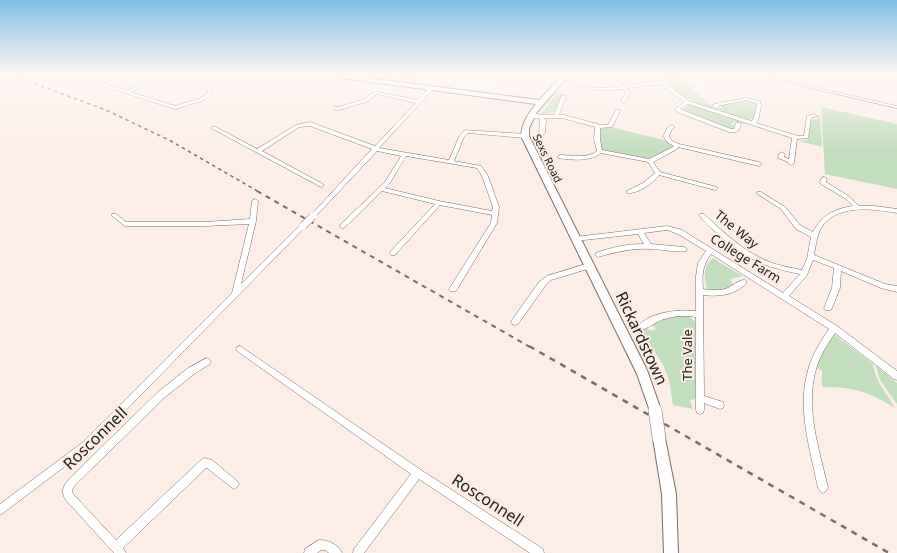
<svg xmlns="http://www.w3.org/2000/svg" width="897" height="553" viewBox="0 0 897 553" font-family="'Noto Sans',sans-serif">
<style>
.green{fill:#c2dfbd}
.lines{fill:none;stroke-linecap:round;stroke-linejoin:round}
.street-casing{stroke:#796d66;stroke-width:1}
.secondary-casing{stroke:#796d66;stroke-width:2}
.street{fill:#fff;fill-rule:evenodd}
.secondary{fill:#fff;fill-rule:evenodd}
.rail-far2{stroke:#766d68;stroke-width:1.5;stroke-dasharray:3.5 3.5;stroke-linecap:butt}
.rail-far1{stroke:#766d68;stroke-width:2;stroke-dasharray:5 5;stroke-linecap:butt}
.rail{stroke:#766d68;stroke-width:2.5;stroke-dasharray:6 6;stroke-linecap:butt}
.street-bridge-casing{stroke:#796d66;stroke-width:8;stroke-linecap:butt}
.secondary-bridge-casing{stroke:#796d66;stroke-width:14;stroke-linecap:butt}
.street-bridge{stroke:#fff;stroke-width:7}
.secondary-bridge{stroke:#fff;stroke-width:13}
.labels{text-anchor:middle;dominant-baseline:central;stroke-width:4;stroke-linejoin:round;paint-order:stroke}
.far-street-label{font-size:11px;fill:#26211e;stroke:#fceee6}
.street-label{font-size:13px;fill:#26211e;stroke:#fceee6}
.near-street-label{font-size:16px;fill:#26211e;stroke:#fceee6}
</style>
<rect width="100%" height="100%" fill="#fceee6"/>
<path class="green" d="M378,74H420L415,81L376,76Z
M666,77L683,78L696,93L716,109L721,108L722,104L747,101L757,103L753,119C744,122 698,104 687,98C679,94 672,86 666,80Z
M558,92L562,93L555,112L541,114Z
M688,105H693L724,117L746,123L745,124L734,122L731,124L736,127L734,130H730L683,111Z
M821,107L897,124V189L825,174Z
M818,115L820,116L822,147L799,141L808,140L811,120L817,119Z
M611,127L664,140L674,146L648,159L603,150L599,146L600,129Z
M713,258L742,276L730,279L733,284L732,287L714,292L707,289C704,278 703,265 713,258Z
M672,315L690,316L695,322V399L690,400L693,409L673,405L669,380L663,365L641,330L647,329L652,331L656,329L651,324L653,321Z
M835,335L873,364C875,382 887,393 895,408C870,392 852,386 822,387V371L814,367L827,342Z
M876,366L897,383V404L880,380Z"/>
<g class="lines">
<defs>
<path id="street" d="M63,74H74C72,76 65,76 63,74Z
M105,74H109L100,80L101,82L127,91L159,74H164V75L131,92L175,106L201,98L208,93L206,83L201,80L189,76V74C201,74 212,80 212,93L205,100L175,109L97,84L96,79Z
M605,74H609L623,86L658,81L655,74L675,75L710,74L708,75L675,77L660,76L663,81L689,101L751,121L753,120L757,106L756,103L746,100L718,106L719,108L717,109L712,105L714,104L746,98L760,101L761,106L758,121L756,123L798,136H804L807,116L814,114L817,116L811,118L808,138L797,139L794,163L791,165L789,164L788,162L778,158L779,154L782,152L785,154L784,157L789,159L792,138L688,104L680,109L731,129H734L736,123H740L741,124L739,130L736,132H729L677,112L675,109L684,102L660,84L627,88L630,92L625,102L623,103L621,102L626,92L623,89L611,90H597L566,82L568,81L597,88L618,87Z
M751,74H757L897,106V108Z
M431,86L435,87L379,148L449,160L459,137L465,130L525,134L528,136L525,138L468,133L464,137L454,161L481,166L488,176L499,207L497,223L456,291H450L449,289L491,223L492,215L440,205L395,255H391L390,253L391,251L435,204L382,191L344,228H342L339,226L385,182L401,156L377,151L315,217H311L310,216L311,215L372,149L310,126L299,127L262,151L323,184L324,185L321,187L211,128L212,127H216L257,149L296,125L310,122L375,146L416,103L378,94L374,96L369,101L339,110H335L334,107V106L338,107L365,99L370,94L378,92L418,100ZM406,156L477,168L482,176L493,207L492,211L439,201L385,188L390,183Z
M562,95L566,96L559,115H564L598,124L599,125H608L616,110H620V111L612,127L600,128V139L602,150L649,159L673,147L674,146L668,143L663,136L668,127L672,125L675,127L672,129L669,136L672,141L679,144L759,162L762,164L759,166L678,147L677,149L653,162L660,172L717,187V189L715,190L659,175C652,184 638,194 627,193V191L643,183L655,173L648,162L601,153C590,162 571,160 558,158L557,157L560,155C572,155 587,159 597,151L594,139L595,127L562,118H544L546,120L545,133L542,135L539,133L540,120L539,118H530L527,116L530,114L554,115Z
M824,177L827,179L826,182L850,197L859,206H875L897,209V213C874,209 840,204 823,225C817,233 816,245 814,255L885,284L897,286V292L881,288L841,271L840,288L832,308L831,310H825L824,308L832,288L834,268L813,260L807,275L789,296L837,326L897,371V380L894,379L835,333C828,343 821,354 817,366C804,406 819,448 828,488L826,491L823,493L820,491L818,488C810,448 796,407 809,367C813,353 821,341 829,329L711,254C702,267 702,274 703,289C710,290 718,291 725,289C732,287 739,279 745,280L747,282C737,295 718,297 703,295L704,396L723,402L724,405L723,408L720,409L704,403V410L703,413L700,414L697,413L696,410V317C682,315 669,316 657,322C652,325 647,328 642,330L639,329L638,327C648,312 679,309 696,311V276L698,263L706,251L678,234L667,230L644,233L651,244L684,247L687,249L686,251C676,253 662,249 651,249C632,248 616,252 598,257L595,255L596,253C612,247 627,244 644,244L638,234L575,241L572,239L575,237L667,226L682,230L783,293L800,274C764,267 743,258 717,233C710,227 704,222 699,215L700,214H704C724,233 745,253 772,263C782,266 792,268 802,270L807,259L811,237L796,229L781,209L756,193L757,192H761L785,207L800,225L813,232C822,215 834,209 853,206L846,199L821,184L820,183L821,179Z
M255,199L258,201L256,221L241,284L301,224H303L306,226L88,449L3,513L0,515V504L82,443L232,293L249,224L205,226H125L112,216L111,215L112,214H116L126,222H205L250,219L252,201Z
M589,263L591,264L592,266L591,268L551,280L545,286L518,324L515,325L512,324L511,322L512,320L539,282L547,276Z
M240,346L421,470L543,549L544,553H530L419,479L364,553H353L354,549L411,474L237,351L236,349L237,347Z
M207,358L210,360L211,362L210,364L194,374L164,398L75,485L72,490L73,494L116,540L201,460L204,458L212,460L237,481L239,484L237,487L234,489L231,487L207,468H206L123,548L126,553H114L65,499C61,491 63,486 69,479L158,392L188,368Z
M319,540C328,540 338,544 342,553H329L325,550H321L317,553H304L305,549Z"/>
<path id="secondary" d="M323,74H337L539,100L564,74H570L537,112L529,128V136L647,370L661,410L659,414L655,416L651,414L637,374L521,136C522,123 528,114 536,104L326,76Z
M659,432L664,434L665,438L676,494L678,553H664L662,494L653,438L654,434Z"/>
</defs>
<use href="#street" class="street-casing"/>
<use href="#secondary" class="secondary-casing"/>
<use href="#street" class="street"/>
<use href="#secondary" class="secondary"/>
<path class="rail-far2" d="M8,74L106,110L171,141L259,192"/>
<path class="rail-far1" d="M257,191L530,347"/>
<path class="rail" d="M529,346L889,553"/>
<defs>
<path id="street-bridge" d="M303,226L313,216"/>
<path id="secondary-bridge" d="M655,410L659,438"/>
</defs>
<use href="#street-bridge" class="street-bridge-casing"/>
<use href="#secondary-bridge" class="secondary-bridge-casing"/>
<use href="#street-bridge" class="street-bridge"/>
<use href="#secondary-bridge" class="secondary-bridge"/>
</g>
<linearGradient id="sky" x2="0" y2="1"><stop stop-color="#81c0e4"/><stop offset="0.49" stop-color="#fef7f4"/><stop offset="1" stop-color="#fef7f4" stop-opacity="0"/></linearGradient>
<rect width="897" height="151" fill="url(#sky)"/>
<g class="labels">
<g class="far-street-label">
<text transform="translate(548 158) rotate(64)">Sexs Road</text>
</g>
<g class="street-label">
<text transform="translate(737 229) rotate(39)">The Way</text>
<text transform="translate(746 258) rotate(32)">College Farm</text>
<text transform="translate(687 355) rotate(-90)">The Vale</text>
</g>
<g class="near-street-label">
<text transform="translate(642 338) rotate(65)">Rickardstown</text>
<text transform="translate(95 438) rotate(-44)">Rosconnell</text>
<text transform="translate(488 500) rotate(33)">Rosconnell</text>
</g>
</g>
</svg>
